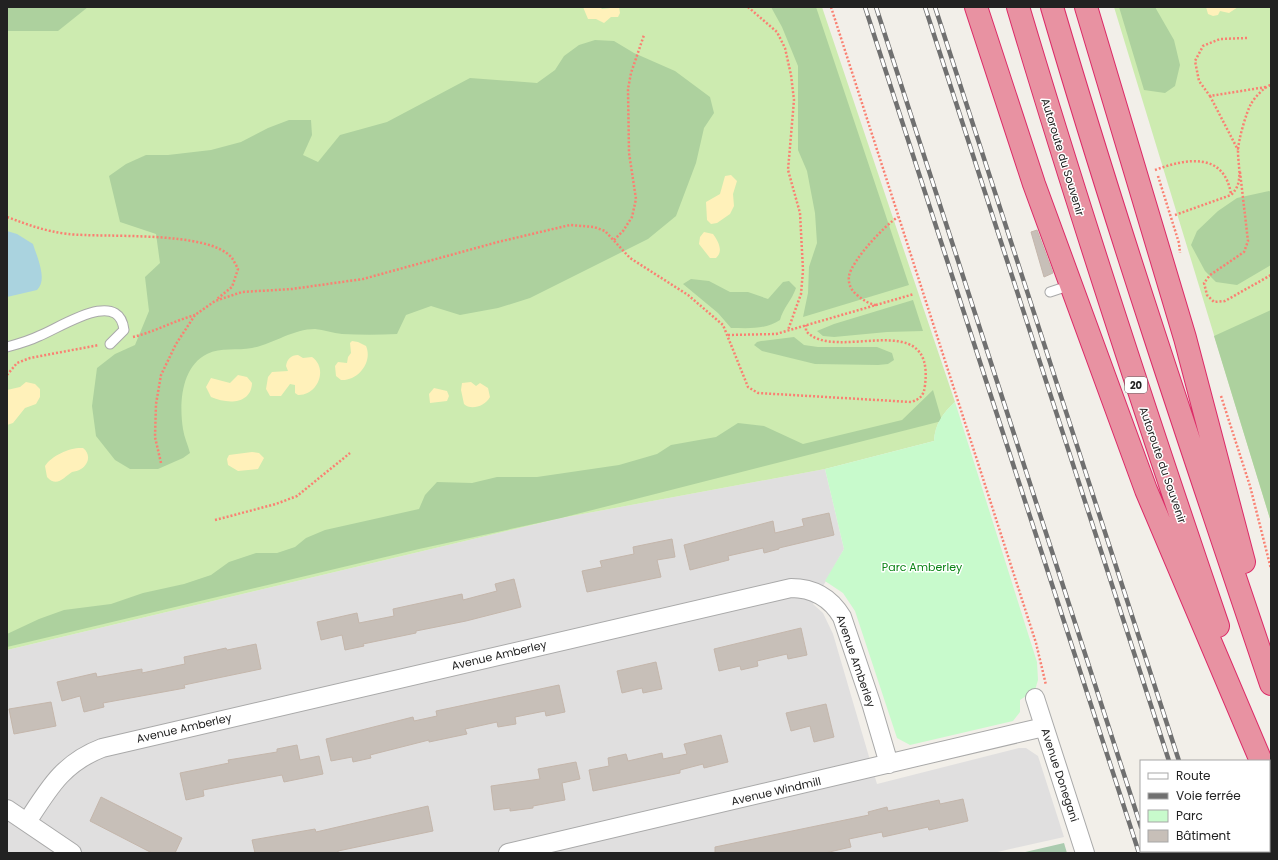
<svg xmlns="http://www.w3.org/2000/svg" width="1278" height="860" viewBox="0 0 1278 860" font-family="Poppins,sans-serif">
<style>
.residential{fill:#e0dfdf}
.grass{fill:#cdebb0}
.forest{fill:#add19e}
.sand{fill:#fff1ba}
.cemetery{fill:#aacbaf}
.park{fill:#c8facc}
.water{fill:#aad3df}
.building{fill:#c7bfb8;stroke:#c4b6ab}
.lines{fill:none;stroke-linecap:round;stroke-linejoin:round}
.service-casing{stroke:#a9a9a9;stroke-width:11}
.minor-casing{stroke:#a9a9a9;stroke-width:20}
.motorway-casing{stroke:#dc2a67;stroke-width:24}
.path{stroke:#fa8072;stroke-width:2.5;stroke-dasharray:2 2;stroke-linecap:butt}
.service{stroke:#fff;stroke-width:9}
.minor{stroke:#fff;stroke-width:18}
.motorway{stroke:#e892a2;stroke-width:22}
.rail-casing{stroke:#707070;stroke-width:4.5}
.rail{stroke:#fff;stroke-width:3;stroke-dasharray:9;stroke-linecap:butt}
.labels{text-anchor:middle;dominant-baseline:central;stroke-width:3;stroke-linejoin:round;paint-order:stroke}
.shield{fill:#fff;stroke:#646464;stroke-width:1}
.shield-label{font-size:10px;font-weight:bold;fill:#222}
.street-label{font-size:11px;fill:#222;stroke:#fff}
.park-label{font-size:11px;fill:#0c8416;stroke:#fff}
</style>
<rect width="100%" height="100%" fill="#f2efe9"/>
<path class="residential" d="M825,469L844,549L813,604L823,613L833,634L877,784L1019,748H1026L1038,756L1064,837L993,853H7V650L561,518Z"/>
<path class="grass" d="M7,7H822L955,402C943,413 935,424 934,441L825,469L561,518L7,650Z
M1114,7H1271V522Z"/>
<path class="forest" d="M7,7H88L58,31H7Z
M771,7H816L909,285L803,317L808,293L809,267L817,243L815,213L807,171L798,150V66L782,27Z
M1119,7H1155L1174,40L1180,65L1175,86L1165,93L1144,90Z
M595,40L614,41L634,53L675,71L710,97L714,113L704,128L696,163L676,216L648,239L530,298L498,308L460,315L431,306L406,315L397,334C379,335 360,335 342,334C333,333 324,330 315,329C293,329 273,344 252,348C237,351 221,347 207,354C181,367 179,404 183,429C184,437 188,445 190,453L183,458L158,469H130L115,460L96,436L92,406L97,368L115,354L135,345L149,311L145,277L160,263L156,234L120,222L109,176L126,164L146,155H168L211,150L241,142L268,128L289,120H311L312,135L303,155L318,162L340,135L387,122L470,78L537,83L555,70L564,56L579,45Z
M1269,191L1271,192V265L1237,285L1216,282L1205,271L1191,245L1197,231L1218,211L1237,198Z
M691,279L709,281L730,292H748L768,299L783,282L789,281L796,288C792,300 783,308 780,320C765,330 748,328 731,328L718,313L683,284Z
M913,300L923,331L887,332L834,337L823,336L817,331L834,324Z
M1271,310V522L1214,336Z
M794,337L804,345L818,347H877L892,353L894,360L888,364L878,365L815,364L762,351L754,345L757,342L761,341Z
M933,390L942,421L561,518L419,549L7,647V634L39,619L64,610L111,604L143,593L184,584L211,575L229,562L256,553H277L295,547L306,538L325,530L419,509L425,495L437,482L472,483L497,477H537L619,465L657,454L671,445L716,437L738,423L764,426L803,444L902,420Z"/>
<path class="sand" d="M583,7H600L602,9L619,7L620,13L618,17H611L604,23L596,19H588Z
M1206,7H1238L1229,13L1220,11L1218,15L1213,16L1208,14Z
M731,175L737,181L733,194L734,206L730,214L717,223L711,224L707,220L706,202L720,194L725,176Z
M704,232L713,234C718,241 724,251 716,258H710L699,244L700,237Z
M352,341L358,342L366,346C373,362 358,381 341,380L336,376L335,366L338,362L347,363L348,357L351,353L350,343Z
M298,355L303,358L312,357C329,369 317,396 298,395L295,393V385L290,384L281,396H270L266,389L268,377L272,372L288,371L286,366C287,359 291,355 298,355Z
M238,375L247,377L252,383C251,405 227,404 211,397L206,387L211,378L230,383Z
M26,382L35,384L40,389V397L36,404L25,408L13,423L7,425V390L20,387Z
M471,382L476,386L480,383L488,388L490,397C485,406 471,411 464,404L461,390L462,383Z
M434,388L447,391L449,396L447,401L430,403L429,394Z
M83,448C91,454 89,464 81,469C78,471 75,471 72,472C64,477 57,488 47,477L45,466C52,455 71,447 83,448Z
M252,452L259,453L264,458L258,469L238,471L228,465L227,459L229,455Z"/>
<path class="cemetery" d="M1064,843L1067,853H1021Z"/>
<path class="park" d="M955,402L1037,662L1038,680L1035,690L1020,700V712L1013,721L910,745L897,738L855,611L843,593L825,581L844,549L825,469L934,441C935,423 943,413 955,402Z"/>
<path class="water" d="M7,231L17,234L33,244C37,257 48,280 37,290L7,297Z"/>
<path class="building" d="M1037,230L1053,273L1044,277L1031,232Z
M829,513L834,535L779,548V549L764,553L763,548L728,556L729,560L690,570L684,545L773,521L775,533L804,526L802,519Z
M672,539L675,557L657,560L661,577L587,592L582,571L602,567L600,561L634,554L633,547Z
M514,579L521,607L466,621L416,631V633L363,644L364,646L345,650L342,635L321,640L317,622L357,613L359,623L394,616L393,609L462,594L463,600L497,591L495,584Z
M801,628L807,655L788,659L787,654L757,661L758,666L741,670L740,666L719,671L714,649Z
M256,644L261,669L184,685L185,688L103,703L104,707L84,712L80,696L62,701L57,682L96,673L97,677L142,669V673L185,664L184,657L226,648L227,650Z
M656,662L662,689L643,693L642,688L622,693L617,671Z
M559,685L565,712L546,716L545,711L515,717L516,724L498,727L497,722L465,729L467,734L429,742V740L370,755L371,758L353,762L352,757L331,761L326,739L413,717L414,721L437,716L436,711Z
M51,702L56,726L14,734L9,709Z
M826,704L834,737L814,742L810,726L791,731L786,713Z
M721,735L728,762L704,768L703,764L680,770V773L593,791L589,770L609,766L608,758L626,754L628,761L662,753L663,759L687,754L684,744Z
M297,745L300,760L319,756L323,774L284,782L282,775L234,784L203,790L204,796L186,800L180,773L229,763L228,760L277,752V749Z
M576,762L580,779L562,783L565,800L533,806V808L510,811V808L494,810L491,786L540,779L538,769Z
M101,797L182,838L175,853H152L90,821Z
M963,799L968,821L929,830L928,827L883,837L882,832L849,839L851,847L825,853H715V847L869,815L868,812L887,807L888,811L939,800L940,804Z
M428,806L433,831L338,851V853H255L252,840L315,829L316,832Z"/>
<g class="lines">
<defs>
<path id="service" d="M1050,292L1071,285
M7,347C18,344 29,341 39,336C60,328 119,287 124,330L110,344"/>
<path id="minor" d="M1035,698L1085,853
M7,809L72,853
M27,822C49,788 63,763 102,748L791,588C813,588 830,597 842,617L871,703L889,764
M508,853L1044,727"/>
<path id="motorway" d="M976,7L1034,184L1146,490L1261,761
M1018,7C1080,215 1148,421 1218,626
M1052,7C1119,235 1195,459 1271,684
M1086,7L1185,338L1244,562
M1269,776L1271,782"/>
</defs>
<use href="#service" class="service-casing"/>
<use href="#minor" class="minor-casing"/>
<use href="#motorway" class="motorway-casing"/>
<path class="path" d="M748,7L777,32L785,48L791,75L794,100L788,170L800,213L803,270L801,294L788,330
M831,7L1036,643L1046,685
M1247,38L1220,39L1203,46L1195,61L1199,81L1210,96L1266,87
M1210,96L1238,150
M1155,170C1187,158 1224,152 1231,194
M1240,172L1248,241L1244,252L1210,275L1204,283L1207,295L1214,302L1225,301L1271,275
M1158,176L1179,243L1180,253
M1175,215L1231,195C1244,183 1238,167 1238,151C1238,141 1246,113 1251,104C1255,97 1264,87 1271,85
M7,217C29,225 44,231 68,234C104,238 209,230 232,258C234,261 236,265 238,269L232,287L217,299
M614,240L623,231L632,217L636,199L629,153L628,89L631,73L644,35
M876,305C869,304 863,300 857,295C851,290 848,284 849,276C852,260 885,225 898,217
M728,335L776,334L914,294
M133,337C154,332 174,321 195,315
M7,375L17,363L30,358L99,345
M1221,396L1250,486L1271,569
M161,463L155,437L156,404L161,375L176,344L195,315L215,301L242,292L292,289L363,279L498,242L570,225L594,227L605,231L630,258L688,295L723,325L748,387L758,393L911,402C920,399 924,396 925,385C935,305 835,364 806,331V325
M215,520L276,504L297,496L350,453"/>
<use href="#service" class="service"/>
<use href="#minor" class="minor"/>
<use href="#motorway" class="motorway"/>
<defs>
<path id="rail" d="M865,7L1139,853
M876,7L1141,827
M925,7L1169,761
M935,7L1179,761
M1149,851V853
M1198,851L1199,853
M1208,851L1209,853"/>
</defs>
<use href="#rail" class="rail-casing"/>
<use href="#rail" class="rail"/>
</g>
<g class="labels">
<rect class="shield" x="1125" y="377" width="22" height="16" rx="3"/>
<g class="shield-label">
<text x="1136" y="385">20</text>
</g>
<g class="street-label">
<text transform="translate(1063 157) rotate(73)">Autoroute du Souvenir</text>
<text transform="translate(1163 465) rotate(71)">Autoroute du Souvenir</text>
<text transform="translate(499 655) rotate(-13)">Avenue Amberley</text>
<text transform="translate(856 661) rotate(71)">Avenue Amberley</text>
<text transform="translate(184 728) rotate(-13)">Avenue Amberley</text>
<text transform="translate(1060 775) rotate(72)">Avenue Donegani</text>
<text transform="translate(776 791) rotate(-13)">Avenue Windmill</text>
</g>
<g class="park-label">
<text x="922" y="567">Parc Amberley</text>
</g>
</g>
<rect width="1278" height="860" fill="none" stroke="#222222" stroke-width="16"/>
<rect x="1140" y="760" width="130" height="92" fill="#ffffff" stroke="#a7a7a7"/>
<rect x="1148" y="773" width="20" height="6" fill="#ffffff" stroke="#a7a7a7"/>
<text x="1176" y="780" font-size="12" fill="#222222">Route</text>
<rect x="1148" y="793" width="20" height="6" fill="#707070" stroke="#a7a7a7"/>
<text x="1176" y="800" font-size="12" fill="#222222">Voie ferrée</text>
<rect x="1148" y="810" width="20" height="12" fill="#c8facc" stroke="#a7a7a7"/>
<text x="1176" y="820" font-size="12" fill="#222222">Parc</text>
<rect x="1148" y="830" width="20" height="12" fill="#c7bfb8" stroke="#a7a7a7"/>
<text x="1176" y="840" font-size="12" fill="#222222">Bâtiment</text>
</svg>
